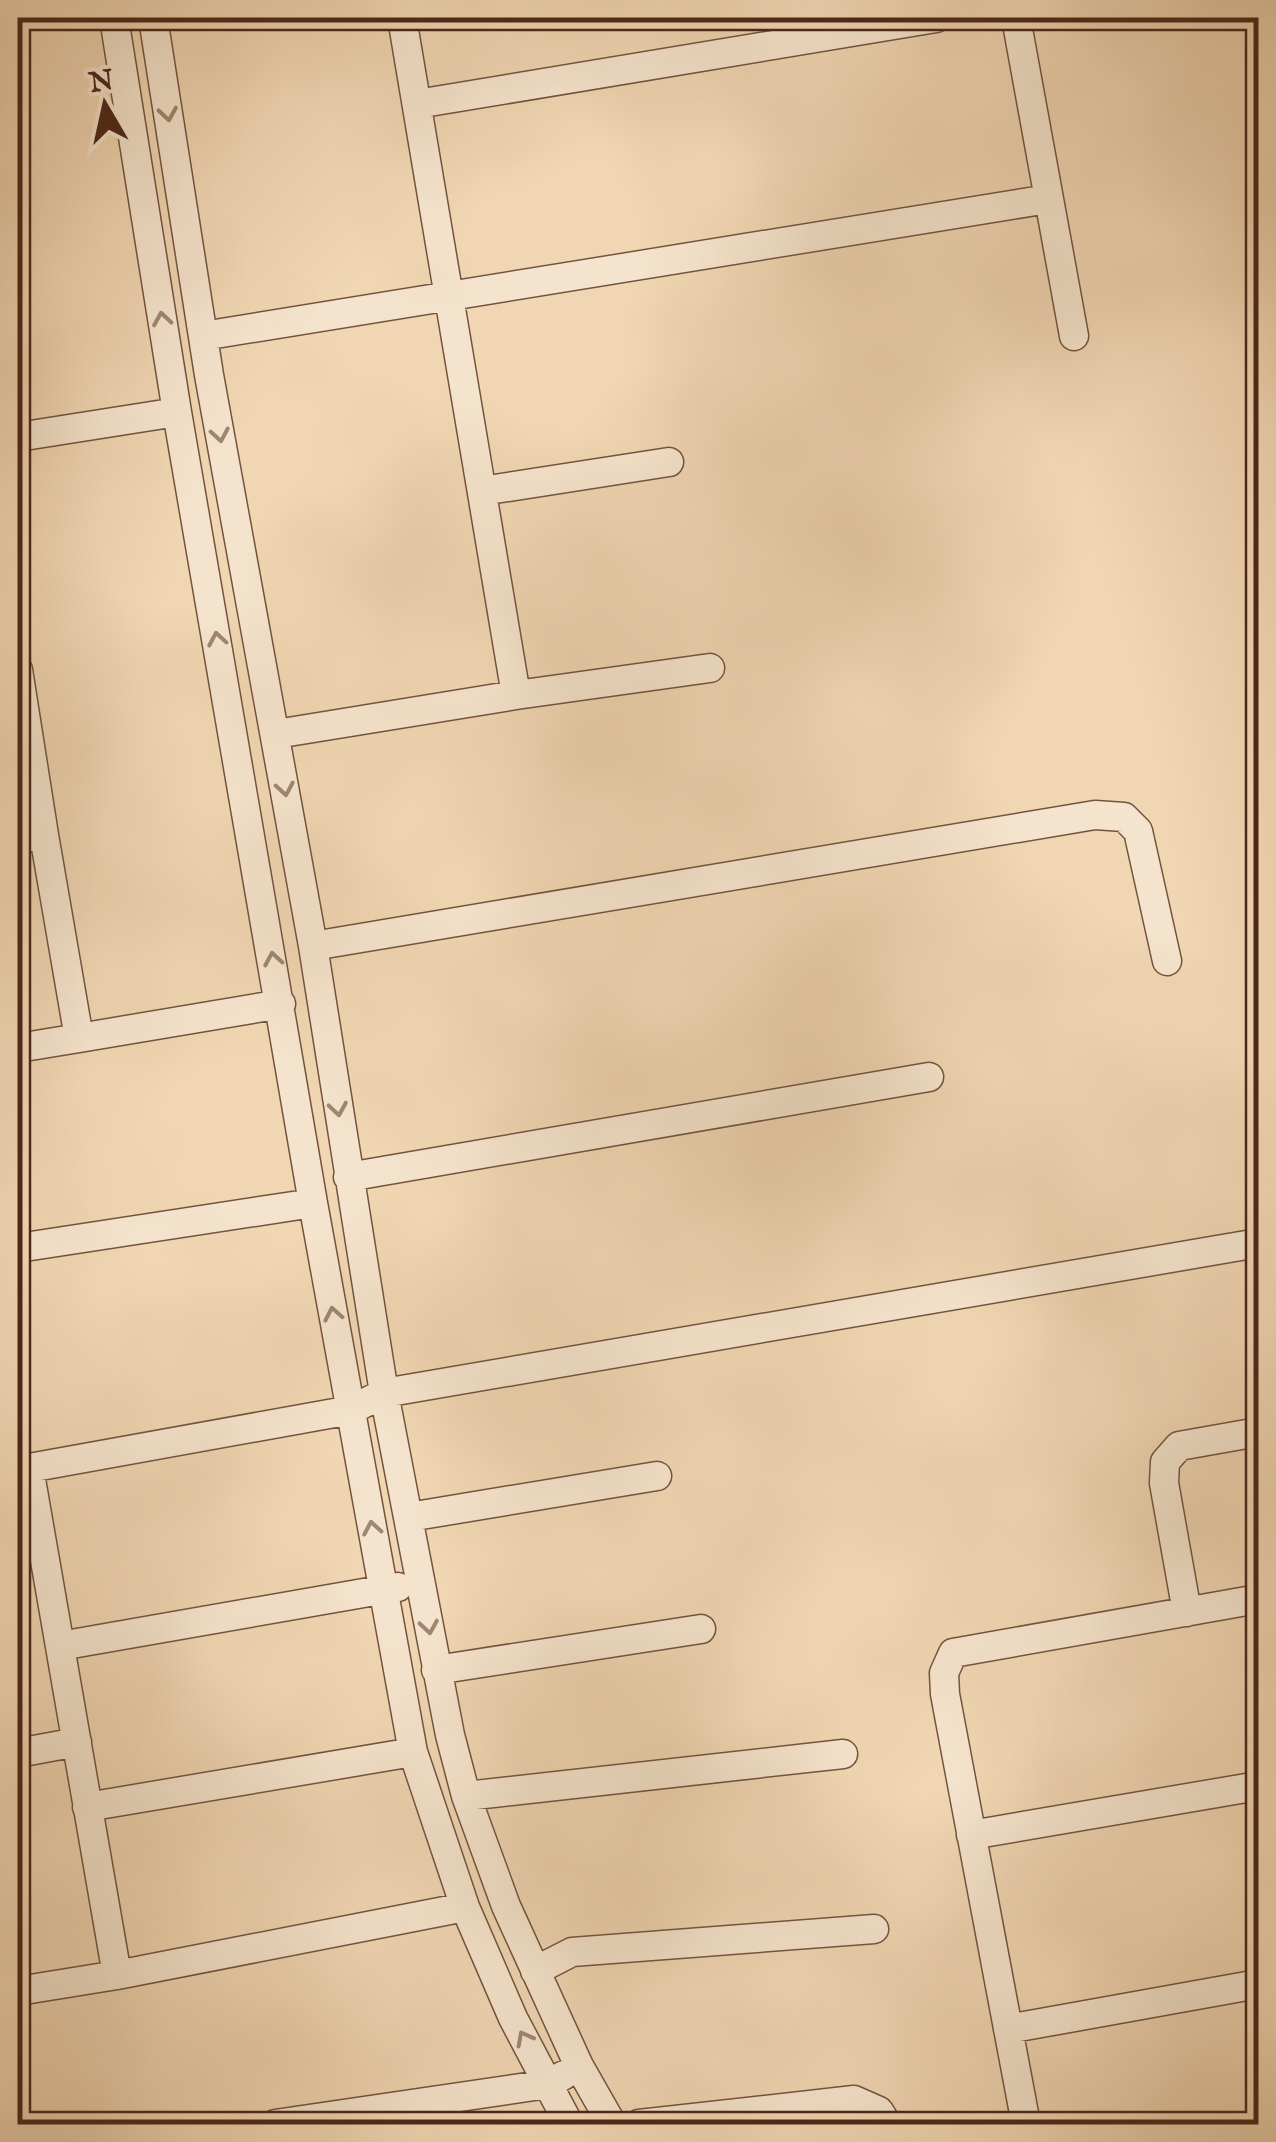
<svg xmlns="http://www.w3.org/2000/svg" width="1276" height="2142" viewBox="0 0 1276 2142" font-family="'IM FELL English',serif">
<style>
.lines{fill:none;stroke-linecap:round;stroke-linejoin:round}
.minor-casing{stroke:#74533f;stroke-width:31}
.minor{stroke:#f5e4cd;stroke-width:28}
.oneway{stroke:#a08673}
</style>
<rect width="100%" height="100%" fill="#f0d6b2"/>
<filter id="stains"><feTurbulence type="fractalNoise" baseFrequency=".002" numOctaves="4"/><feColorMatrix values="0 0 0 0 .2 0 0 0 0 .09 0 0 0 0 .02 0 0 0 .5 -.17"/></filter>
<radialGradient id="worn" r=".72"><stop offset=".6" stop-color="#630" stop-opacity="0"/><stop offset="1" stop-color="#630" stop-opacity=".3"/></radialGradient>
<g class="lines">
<defs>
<path id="minor" d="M114,18L177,412L313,1203L413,1752L465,1907L513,2018L569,2124
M153,18L209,375L313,946L384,1393L450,1735L466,1796L506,1906L579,2066L612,2124
M402,18L516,695
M1016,18L1074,336
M417,104L936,18
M203,336L1048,199
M18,437L177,412
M482,491L669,462
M18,670L44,835
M276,734L516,695L710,668
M18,839L44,835L79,1038L281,1004
M313,946L1095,815L1124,817L1138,831L1167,961
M18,1048L79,1038
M348,1177L929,1077
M18,1248L313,1203
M29,1468L117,1975L465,1907
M18,1470L351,1410L384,1393L1258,1243
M409,1517L657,1476
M1187,1612L1164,1483L1165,1462L1179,1446L1258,1432
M60,1646L398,1587
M436,1670L701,1629
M18,1753L77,1742
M466,1796L843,1754
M87,1807L413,1752
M971,1835L1258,1786
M535,1971L572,1952L874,1929
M18,1991L117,1975
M1008,2029L1258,1984
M275,2124L548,2084L564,2075
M639,2124L854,2100L879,2111L887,2124
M1026,2124L945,1694L944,1673L953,1653L1258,1599"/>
</defs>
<use href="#minor" class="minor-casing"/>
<use href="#minor" class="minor"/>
</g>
<defs><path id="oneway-chevron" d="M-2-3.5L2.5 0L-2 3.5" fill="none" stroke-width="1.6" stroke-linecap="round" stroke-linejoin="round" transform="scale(2.5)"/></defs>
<g class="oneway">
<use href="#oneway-chevron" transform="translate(168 114) rotate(81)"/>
<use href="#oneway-chevron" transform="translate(162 319) rotate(-99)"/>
<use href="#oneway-chevron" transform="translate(220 435) rotate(80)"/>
<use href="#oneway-chevron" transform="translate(217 639) rotate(-100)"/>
<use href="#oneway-chevron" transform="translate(285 789) rotate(80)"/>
<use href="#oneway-chevron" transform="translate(273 959) rotate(-100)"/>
<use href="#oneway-chevron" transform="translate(338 1109) rotate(81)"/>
<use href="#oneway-chevron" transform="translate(333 1314) rotate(-101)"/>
<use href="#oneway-chevron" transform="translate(372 1528) rotate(-100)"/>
<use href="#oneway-chevron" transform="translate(429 1627) rotate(81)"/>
<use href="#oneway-chevron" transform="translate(524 2038) rotate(-118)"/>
</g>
<rect width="1276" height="2142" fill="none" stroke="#f0d6b2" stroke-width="60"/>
<rect x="20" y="20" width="1236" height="2102" fill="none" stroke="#4b2719" stroke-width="5"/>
<rect x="30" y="30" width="1216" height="2082" fill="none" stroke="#4b2719" stroke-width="2.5"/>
<g transform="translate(105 105) rotate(351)" stroke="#f5e4cd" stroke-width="8" paint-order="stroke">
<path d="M0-8L18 38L0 25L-18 38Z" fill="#4b2719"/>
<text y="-15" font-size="28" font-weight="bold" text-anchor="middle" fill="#4b2719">N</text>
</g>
<rect width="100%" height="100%" filter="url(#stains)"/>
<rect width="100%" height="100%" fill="url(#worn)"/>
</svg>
